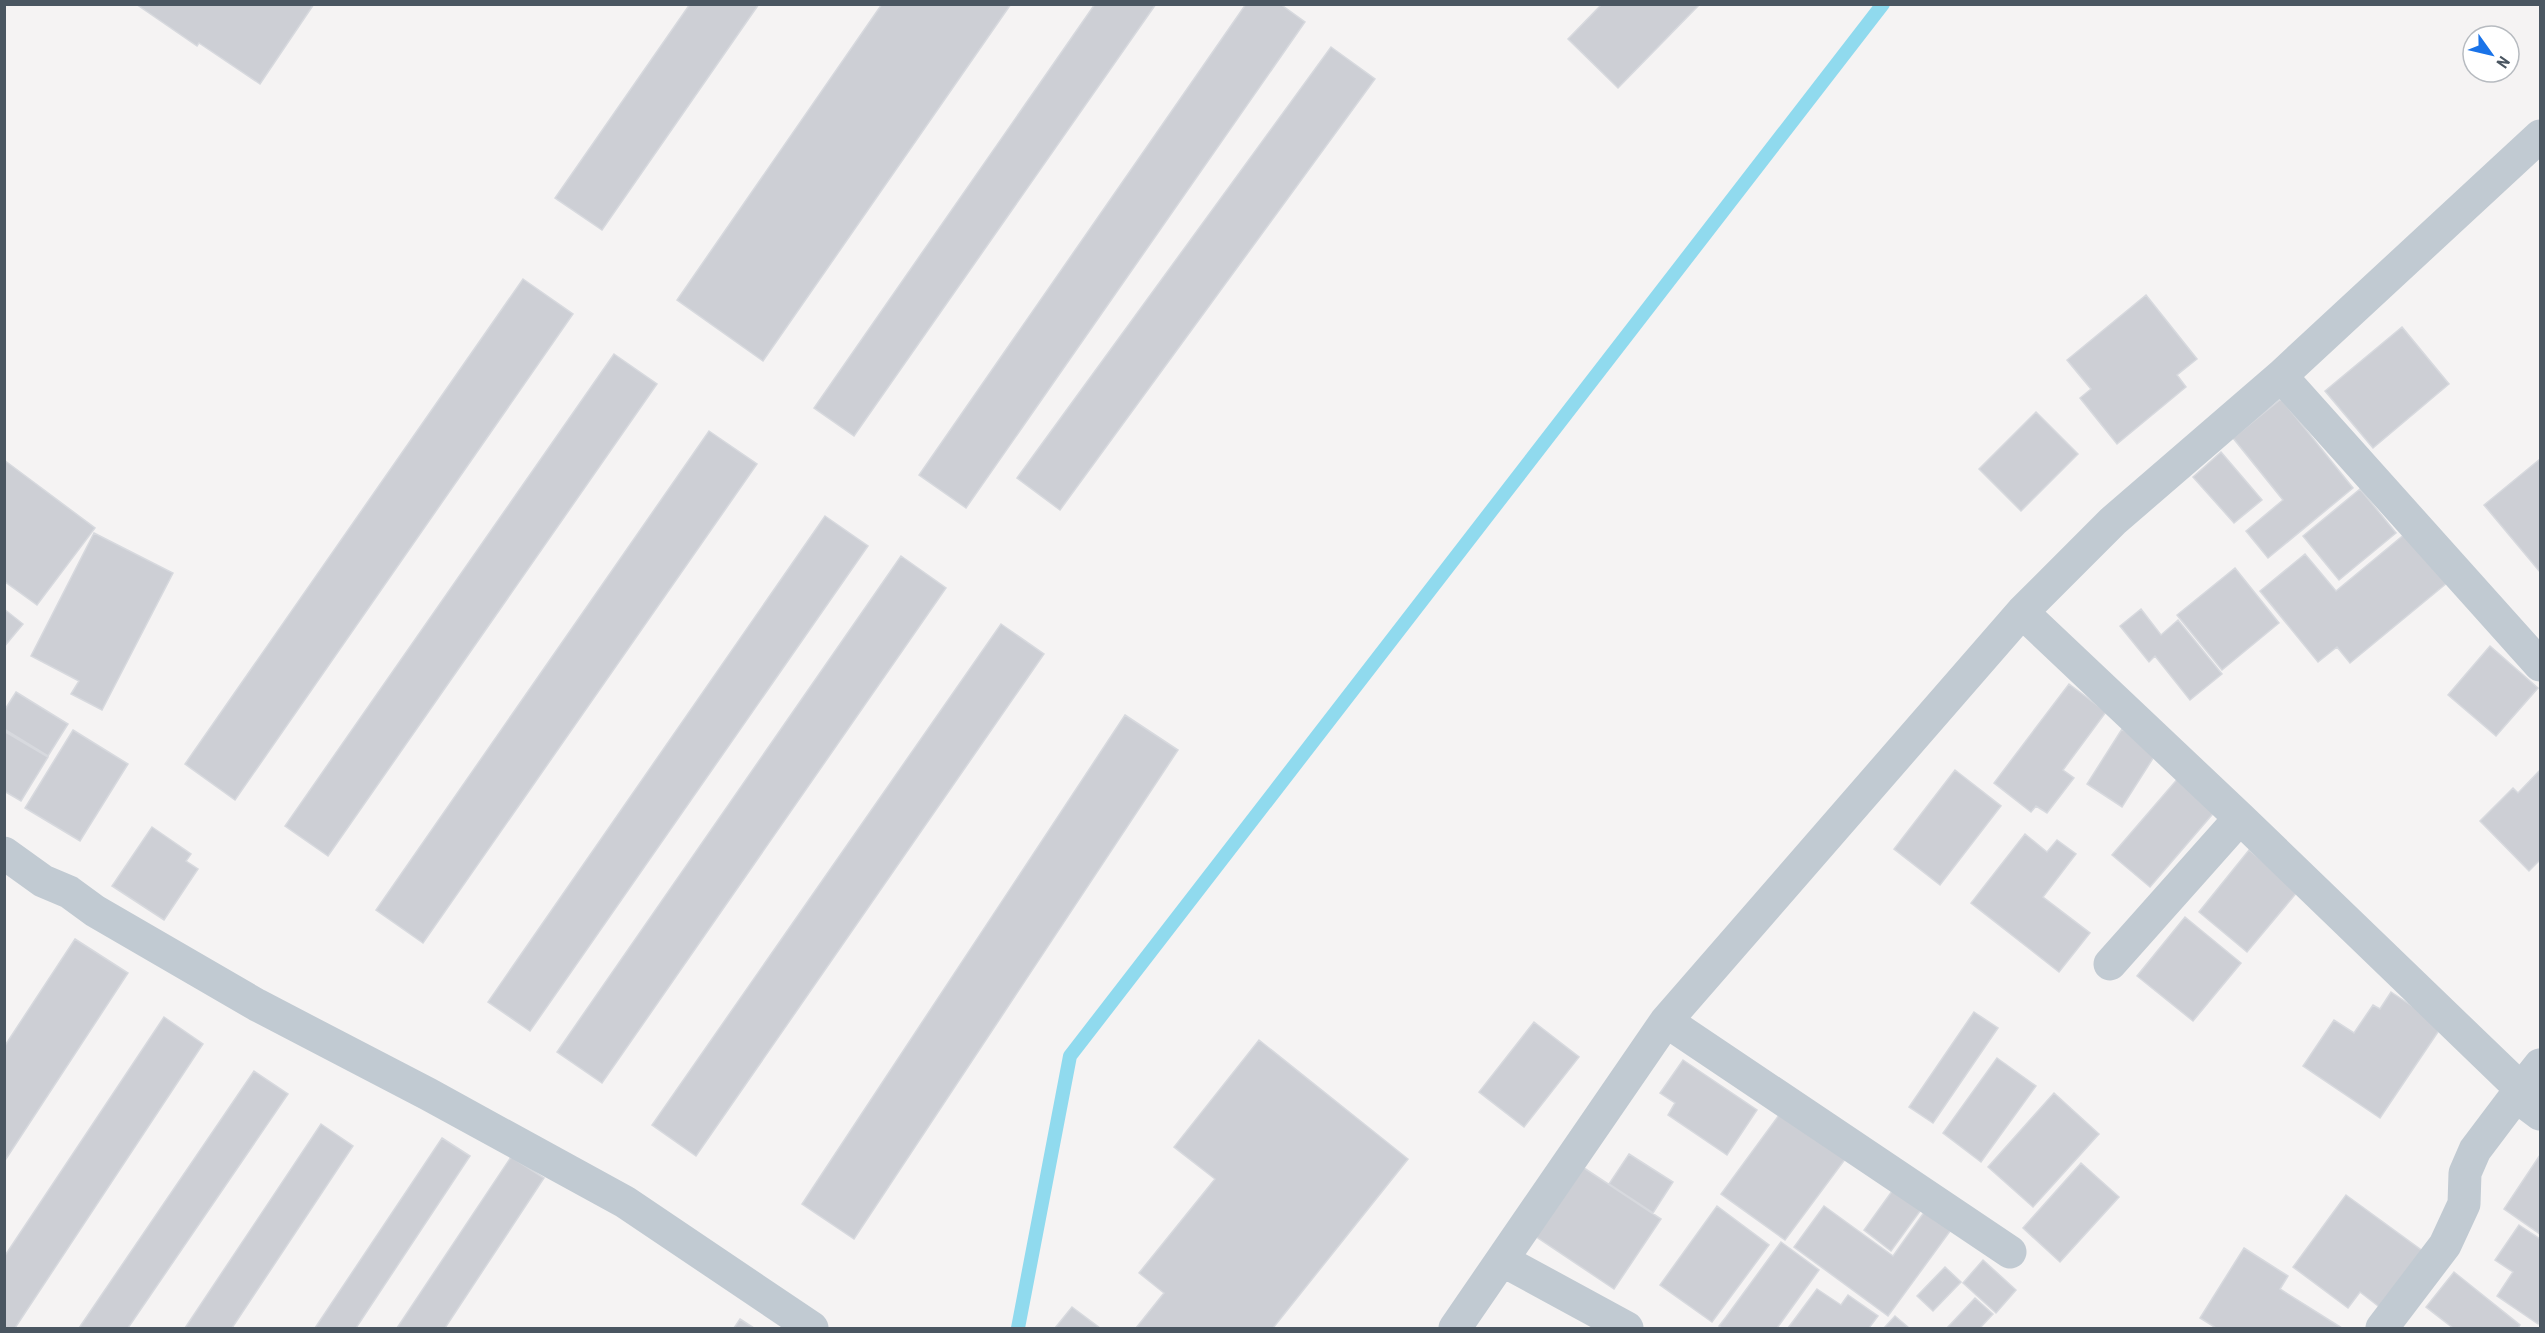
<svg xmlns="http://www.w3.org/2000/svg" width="2545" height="1333" viewBox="0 0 2545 1333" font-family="'Roboto Condensed',sans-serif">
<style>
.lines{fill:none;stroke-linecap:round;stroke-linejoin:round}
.stream{stroke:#90daee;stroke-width:14}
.building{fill:#cdcfd5;stroke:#d7d9de;stroke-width:1.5}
.minor{stroke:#c1cad2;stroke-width:33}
</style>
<rect width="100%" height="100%" fill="#f5f3f3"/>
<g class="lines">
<path class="stream" d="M1018,1328L1070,1056L1883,4"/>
</g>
<path class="building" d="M136,4H314L260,84L199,43L197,46Z
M690,4H759L602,230L555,198Z
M882,4H1011L763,361L677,300Z
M1095,4H1156L854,436L814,408Z
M1246,4H1280L1305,22L966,508L919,475Z
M1602,4H1700L1618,88L1568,39Z
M1331,47L1375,79L1060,510L1017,478Z
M523,279L573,314L235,800L185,764Z
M2146,295L2197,359L2177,375L2186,387L2117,444L2080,398L2091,389L2067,360Z
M2402,327L2449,384L2373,448L2325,391Z
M614,354L657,384L328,856L285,826Z
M2281,399L2353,488L2268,558L2246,531L2283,500L2233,438Z
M2036,412L2078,454L2021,511L1979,469Z
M709,431L757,464L423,943L376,910Z
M2221,452L2262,500L2234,523L2193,477Z
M2540,459V572L2484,505Z
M4,460L95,528L37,605L4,581Z
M2360,489L2396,533L2339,580L2303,536Z
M825,516L868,546L530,1031L488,1002Z
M94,533L173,573L102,710L71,694L79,681L31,656Z
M2406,533L2447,583L2350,663L2337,647L2318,662L2260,591L2305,554L2336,591Z
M901,556L946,588L602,1083L557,1052Z
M2235,568L2279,623L2222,670L2177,615Z
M4,609L23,624L4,647Z
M2141,609L2161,635L2178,620L2222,674L2190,700L2155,656L2149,662L2120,626Z
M1001,624L1044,654L696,1156L652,1125Z
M2490,646L2538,688L2496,736L2448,695Z
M2069,684L2106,712L2063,770L2074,778L2047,813L2036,806L2031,812L1994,783Z
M16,692L68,724L48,756L4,729V711Z
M1125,715L1178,750L854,1239L802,1204Z
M2122,729L2157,752L2122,807L2087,784Z
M73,730L128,764L80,841L25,808Z
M4,731L48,757L21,801L4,791Z
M1955,770L2001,806L1940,885L1894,849Z
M2540,770V860L2529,871L2480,821L2513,788L2518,793Z
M2180,776L2217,809L2150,887L2112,855Z
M152,827L191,854L186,861L198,869L164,920L112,886Z
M2025,834L2047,852L2057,840L2076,854L2043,897L2090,933L2059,972L1971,903Z
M2249,850L2298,891L2247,952L2199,912Z
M2185,917L2241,963L2193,1021L2137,976Z
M75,939L128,973L4,1162V1047Z
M2391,992L2442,1026L2380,1118L2303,1066L2334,1020L2354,1033L2373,1005L2380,1009Z
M1974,1012L1998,1028L1933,1123L1909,1107Z
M164,1017L203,1044L15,1328H4V1257Z
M1534,1022L1579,1057L1524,1127L1479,1092Z
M1259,1040L1408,1159L1273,1328H1136L1164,1293L1139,1273L1215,1179L1174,1147Z
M1997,1058L2036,1086L1981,1162L1943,1133Z
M1683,1060L1757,1110L1727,1155L1668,1115L1675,1103L1660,1093Z
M254,1071L288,1094L128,1328H79Z
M2054,1093L2099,1134L2033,1207L1988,1167Z
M1785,1107L1849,1154L1785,1240L1721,1194Z
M321,1124L353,1146L232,1328H185Z
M442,1138L470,1156L356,1328H315Z
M1629,1154L1673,1182L1653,1213L1609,1184Z
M2540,1155V1234L2504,1209Z
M511,1157L544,1178L445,1328H397Z
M2081,1163L2119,1197L2060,1262L2023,1228Z
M1578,1164L1661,1219L1614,1289L1532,1234Z
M1895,1187L1923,1207L1891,1251L1864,1230Z
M2346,1195L2424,1252L2382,1309L2360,1292L2348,1308L2293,1267Z
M1930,1204L1956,1223L1888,1316L1794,1247L1824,1206L1893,1256Z
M1717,1206L1769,1245L1712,1322L1660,1285Z
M2519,1225L2540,1239V1320L2538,1324L2497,1296L2513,1272L2495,1260Z
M1781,1242L1819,1270L1777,1328H1722L1719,1326L1726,1317Z
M2244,1248L2288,1276L2280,1289L2342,1328H2216L2200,1318Z
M1983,1260L2016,1290L1996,1313L1963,1283Z
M1945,1267L1961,1282L1933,1311L1917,1296Z
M2454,1272L2520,1325L2518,1328H2453L2426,1307Z
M1817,1289L1841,1305L1848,1295L1878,1316L1869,1328H1788Z
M1975,1298L1993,1314L1980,1328H1947Z
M1072,1307L1100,1328H1055Z
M1895,1316L1909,1328H1884Z
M740,1319L754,1328H734Z"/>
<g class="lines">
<path class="minor" d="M2281,376L2540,665
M2022,612L2240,818L2521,1089L2540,1065
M4,853L43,881L69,892L95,911L257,1005L428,1094L625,1202L812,1328
M2110,964L2240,818
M1666,1021L2010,1252
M2516,1096L2540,1114
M1502,1260L1627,1328
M1455,1328L1666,1021L2022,612L2113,521L2281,376L2540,136
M2382,1328L2445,1245L2464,1204L2465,1173L2475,1150L2521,1089"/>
</g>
<rect width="2545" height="1333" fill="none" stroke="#4a5661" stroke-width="12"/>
<g transform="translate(2491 54) rotate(124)"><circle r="28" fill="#ffffff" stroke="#b7bbc0" stroke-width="1.5"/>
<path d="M0-4.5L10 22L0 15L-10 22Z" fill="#1a73e8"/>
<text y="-9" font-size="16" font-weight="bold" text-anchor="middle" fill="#4a5661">N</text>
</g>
</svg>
